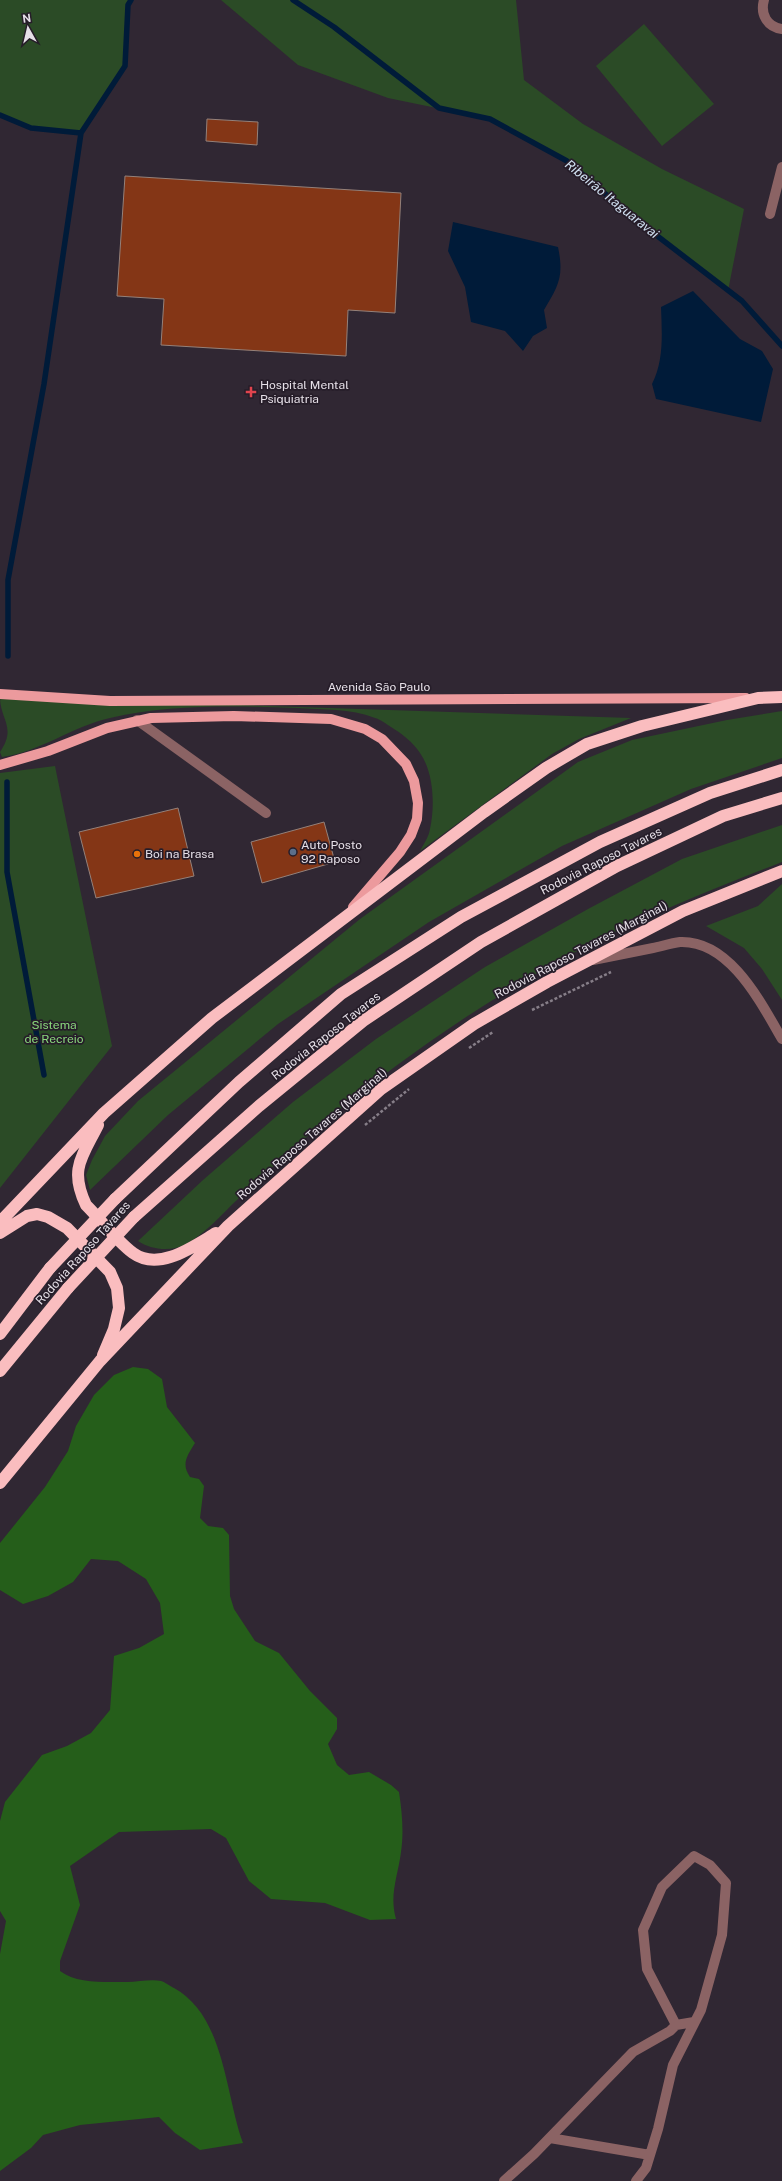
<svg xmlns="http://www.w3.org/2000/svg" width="782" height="2181" viewBox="0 0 782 2181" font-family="'Public Sans',sans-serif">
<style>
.green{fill:#2b4b26}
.forest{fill:#255e1a}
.water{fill:#001b39}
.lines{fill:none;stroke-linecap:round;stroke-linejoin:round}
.stream{stroke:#001b39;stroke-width:5.5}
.building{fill:#843616;stroke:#94817a}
.path{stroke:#867e88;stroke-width:2.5;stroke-dasharray:3 2;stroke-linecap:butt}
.minor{stroke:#8b6364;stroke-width:10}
.major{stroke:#ec9a9d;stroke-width:10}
.highway{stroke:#fabdbf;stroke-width:12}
.highway-bridge{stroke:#fabdbf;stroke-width:12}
.health-dot{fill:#e0444e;stroke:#261d29;stroke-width:1.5}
.service-dot{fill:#5c6f8a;stroke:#261d29;stroke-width:1.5}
.food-dot{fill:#e8710a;stroke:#261d29;stroke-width:1.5}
.labels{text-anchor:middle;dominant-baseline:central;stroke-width:3.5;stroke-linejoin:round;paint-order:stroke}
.poi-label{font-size:12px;fill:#e6e0e8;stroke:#261d29;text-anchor:start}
.street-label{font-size:12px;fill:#e6e0e8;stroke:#261d29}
.park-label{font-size:12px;fill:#8ad87c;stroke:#261d29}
.water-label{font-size:13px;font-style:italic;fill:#d1e1f2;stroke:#261d29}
</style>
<rect width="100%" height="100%" fill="#302733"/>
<path class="green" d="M0,0H131L128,5L125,66L81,133L31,128L0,115Z
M221,0H516L524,80L583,124L662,169L744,209L728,291L643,225L567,161L490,119L388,98L298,65Z
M644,24L714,104L662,146L596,66Z
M0,697L631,718L579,739L552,754L420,851C424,844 429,836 430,829C435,806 434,773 420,753C413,742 401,733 391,727C386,724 380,719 375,718C350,708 323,710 297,708C234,706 172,704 110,718C73,726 40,752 2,757L0,752C17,727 0,720 0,697Z
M782,711V758L691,789L562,846L429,922L278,1024L168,1115L90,1190L86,1175L92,1160L105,1136L138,1101L360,919L578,762L632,740L727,720Z
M55,766L112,1046L0,1188V773Z
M782,825V862C708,891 634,920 564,958C480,1004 401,1059 327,1120C296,1145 267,1172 238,1199C222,1214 205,1234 186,1244C172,1252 151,1250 138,1241L203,1180L293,1102L376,1039L485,967L588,909L682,859Z
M782,884V1000L762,969L744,948L706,926L758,906Z"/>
<path class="forest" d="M133,1367L148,1369L162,1379L167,1407L195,1443C187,1456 181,1464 190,1477L199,1479L204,1486L200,1518L208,1526L223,1528L229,1535L230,1596L234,1609L255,1641L279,1653L310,1691L337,1718V1729L328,1744L337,1765L349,1775L369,1772L391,1785L399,1792C402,1812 404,1832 401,1852C398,1876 389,1895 396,1919L370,1920L325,1903L271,1899L249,1881L226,1838L211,1829L119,1832L70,1866L80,1905L60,1961V1971C77,1984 106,1982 127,1982C138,1982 151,1979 161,1981C165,1982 170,1986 174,1988C225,2016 225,2094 243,2143L200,2150L175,2133L159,2117L80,2125L43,2135L31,2148L0,2171V1954L6,1921L0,1911V1821L5,1802L42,1755L67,1746L91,1733L110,1710L114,1656L139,1648L164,1634L160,1603L146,1579L118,1561L91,1559L73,1582L48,1596L23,1604L0,1590V1543L45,1487L68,1451L76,1426L94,1395L114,1375Z"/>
<path class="water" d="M453,222L558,247C564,276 559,285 544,310L547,328L533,336L523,351L505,331L471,322L465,287L448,251Z
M693,291L740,339L762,351L773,369L761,422L656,399L652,384C664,360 662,334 661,307Z"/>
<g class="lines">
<path class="stream" d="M293,0L334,27L439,108L490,119L567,161L630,215L742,301L782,346
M0,115L31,128L81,133L125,66L128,5L131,0
M8,656V580L44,384L81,133
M7,782V872L44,1075"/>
</g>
<path class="building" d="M207,119L258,122L257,145L206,141Z
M125,176L401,193L395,313L348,310L346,356L161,345L164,299L117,296Z
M178,808L194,876L96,898L79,832Z
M324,822L335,862L262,883L251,842Z"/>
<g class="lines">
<path class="path" d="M532,1010L611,972
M469,1048L493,1032
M365,1125L409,1089"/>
<path class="minor" d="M764,0C760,14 767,27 782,29
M770,214L782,167
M137,720L266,813
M593,960C613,956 633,952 653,948C662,946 672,943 680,942C730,940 761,1003 782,1039
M550,2138L650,2155
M504,2181L534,2154L633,2052L670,2031L676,2025L694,2022
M636,2181L646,2168L658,2129L673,2065L701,2010L722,1935L726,1883L710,1865L694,1856L662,1887L643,1930L647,1969L676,2025"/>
<path class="major" d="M0,694L110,701L746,698
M0,765L48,751L107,728L151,718L234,716L331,719L365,729L382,739L406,764L414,781L418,803L417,819L411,835L400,852L353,907"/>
<path class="highway" d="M98,1125C82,1157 69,1169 86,1205C101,1220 116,1240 133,1253C159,1272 194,1246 216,1233
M115,1199L239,1082L341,994L461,917L600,842L710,793L782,770
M134,1217L259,1106L363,1021L481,942L617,866L723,816L782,798
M0,1222L104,1113L212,1018L484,812L546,768L587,744L642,726L758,698L782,697
M0,1233L27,1216L37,1214L48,1217L67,1228L110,1272L117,1288L119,1308L114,1329L103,1355
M0,1334L50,1268
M0,1371L68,1288
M0,1483L100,1361L228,1226L381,1089L474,1024L547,982L683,911L782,871"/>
<path class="highway-bridge" d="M50,1268L115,1199
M68,1288L134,1217"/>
</g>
<path class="health-dot" d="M249 386h4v4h4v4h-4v4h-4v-4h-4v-4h4z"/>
<circle class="service-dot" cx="293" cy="852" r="4"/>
<circle class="food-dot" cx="137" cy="854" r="4"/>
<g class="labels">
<g class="poi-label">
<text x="260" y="385">Hospital Mental<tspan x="260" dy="14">Psiquiatria</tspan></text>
<text x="301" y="845">Auto Posto<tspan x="301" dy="14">92 Raposo</tspan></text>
<text x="145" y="854">Boi na Brasa</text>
</g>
<g class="street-label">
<text x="379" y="687">Avenida São Paulo</text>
<text transform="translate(601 861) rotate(-27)">Rodovia Raposo Tavares</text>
<text transform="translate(581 950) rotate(-28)">Rodovia Raposo Tavares (Marginal)</text>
<text transform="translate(326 1036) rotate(-38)">Rodovia Raposo Tavares</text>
<text transform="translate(312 1134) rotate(-41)">Rodovia Raposo Tavares (Marginal)</text>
<text transform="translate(83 1253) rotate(-48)">Rodovia Raposo Tavares</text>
</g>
<g class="park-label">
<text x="54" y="1025">Sistema<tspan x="54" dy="14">de Recreio</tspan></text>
</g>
<g class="water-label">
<text transform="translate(612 199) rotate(39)">Ribeirão Itaguaravai</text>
</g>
</g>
<g transform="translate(28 28) rotate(352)" stroke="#261d29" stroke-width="3" paint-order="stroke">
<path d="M0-3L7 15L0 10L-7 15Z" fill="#e6e0e8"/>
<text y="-6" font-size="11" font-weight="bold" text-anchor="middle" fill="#e6e0e8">N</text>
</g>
</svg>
